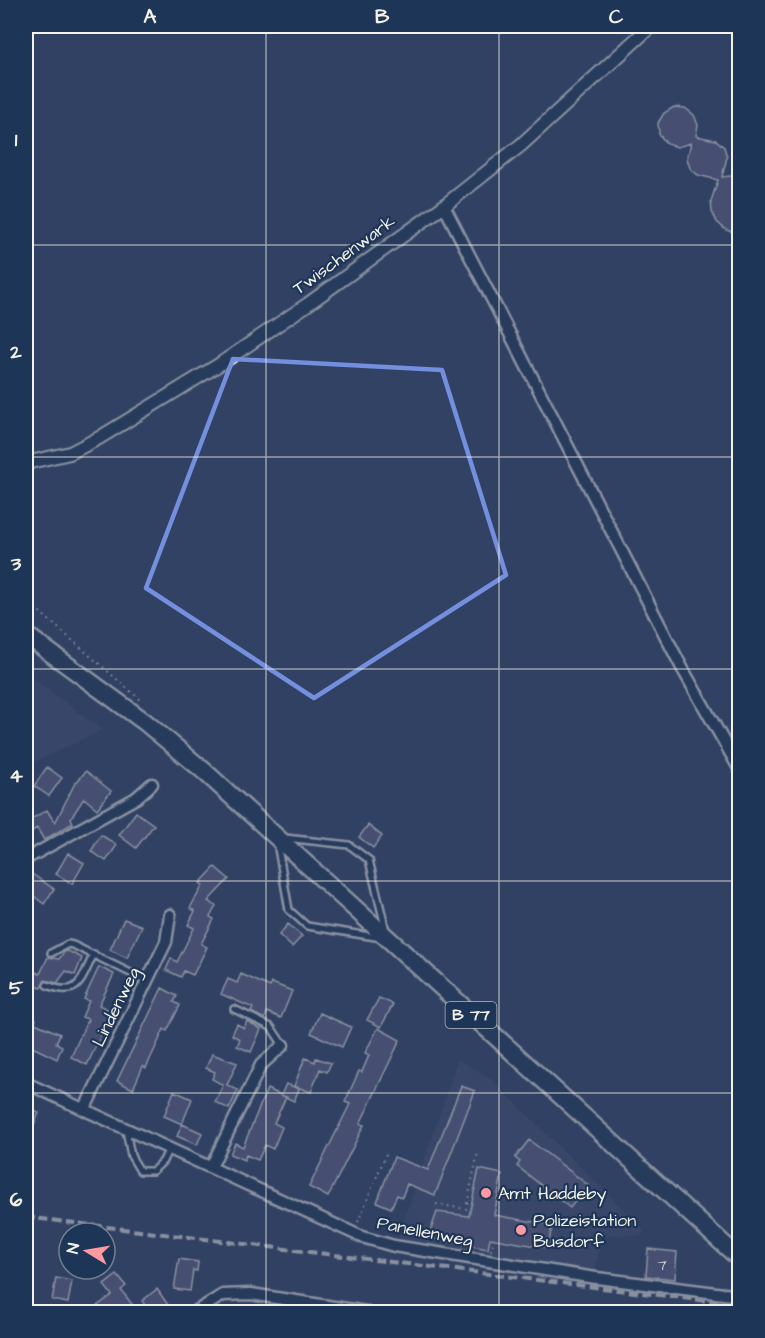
<svg xmlns="http://www.w3.org/2000/svg" width="765" height="1338" viewBox="0 0 765 1338" font-family="'Architects Daughter',sans-serif">
<style>
.built{fill:#434e6f}
.building{fill:#616082;stroke:#f4f1e8;stroke-width:1.5}
.lines{fill:none;stroke-linecap:round;stroke-linejoin:round}
.service-casing{stroke:#f4f1e8;stroke-width:10}
.minor-casing{stroke:#f4f1e8;stroke-width:15}
.tertiary-casing{stroke:#f4f1e8;stroke-width:16}
.primary-casing{stroke:#f4f1e8;stroke-width:21}
.path{stroke:#f4f1e8;stroke-width:2;stroke-dasharray:1.5 4.5;stroke-linecap:butt}
.service{stroke:#1d3557;stroke-width:5}
.minor{stroke:#1d3557;stroke-width:10}
.tertiary{stroke:#1d3557;stroke-width:12}
.primary{stroke:#1d3557;stroke-width:16}
.rail{stroke:#f4f1e8;stroke-width:4;stroke-dasharray:9 4.5;stroke-linecap:butt}
.marked{fill:none;stroke:#738fde;stroke-width:4.5;stroke-linejoin:round}
.grid{fill:none;stroke:#f4f1e8;stroke-width:1.5;stroke-opacity:0.55}
.poi-dot{fill:#ff9aa2;stroke:#1d3557;stroke-width:2}
.labels{text-anchor:middle;dominant-baseline:central;stroke-width:4.5;stroke-linejoin:round;paint-order:stroke}
.number-label{font-size:15px;fill:#cfcdce}
.shield{fill:#1d3557;stroke:#b4b9bc;stroke-width:1.5}
.shield-label{font-size:16px;font-weight:bold;fill:#f4f1e8}
.street-label{font-size:18px;fill:#f4f1e8;stroke:#1d3557}
.poi-label{font-size:18px;fill:#f4f1e8;stroke:#1d3557;text-anchor:start}
.neatline{fill:none;stroke:#f4f1e8;stroke-width:2}
.grid-label{font-size:20px;text-anchor:middle;font-weight:bold;fill:#f4f1e8}
</style>
<rect width="100%" height="100%" fill="#314264"/>
<filter id="ink" filterUnits="userSpaceOnUse"><feTurbulence type="fractalNoise" baseFrequency=".0167" numOctaves="2"/><feDisplacementMap in="SourceGraphic" scale="12" xChannelSelector="R" yChannelSelector="G"/><feConvolveMatrix kernelMatrix="1 2 1 2 8 2 1 2 1" color-interpolation-filters="sRGB"/></filter>
<g filter="url(#ink)">
<path class="built" d="M26,673L39,683L102,730L26,766Z
M458,1059L493,1081L644,1230L641,1236L601,1234L595,1272L398,1239Z"/>
<path class="building" d="M674,107L685,108L694,115L698,125L696,136L716,140L724,147L727,157L722,177L740,175V234L726,230L717,222L712,212L711,201L718,180L698,175L690,168L687,159L691,143L677,147L666,143L659,134L658,123L664,113Z
M47,767L62,778L49,796L34,786Z
M86,771L111,791L97,809L84,798L71,818L73,823L44,840L37,828L30,832L26,822L47,810L55,823L74,785Z
M136,812L154,825L136,848L119,835Z
M368,825L382,836L373,848L359,837Z
M101,835L117,845L106,861L91,851Z
M68,853L84,863L72,884L56,874Z
M215,867L229,879L208,901L216,906L210,917L214,919L201,944L207,947L193,975L184,971L181,977L166,970L171,958L177,962L194,928L188,925L195,911L190,908L203,885L200,883Z
M32,874L54,889L44,904L26,890V883Z
M124,919L142,926L127,958L110,950Z
M288,924L302,936L292,947L279,935Z
M66,950L82,958L75,975L66,971L57,983L45,980L41,988L26,981V968L40,974L48,957L59,959Z
M99,967L114,974L99,1005L112,1011L87,1065L71,1057L88,1019L82,1017L89,1001L84,999Z
M241,974L270,987L272,983L292,991L281,1018L267,1012L265,1019L251,1012L253,1008L221,994L228,979L237,983Z
M162,988L177,996L174,1002L180,1005L167,1031L164,1029L146,1068L143,1066L133,1089L117,1081Z
M379,998L393,1004L381,1027L367,1020Z
M320,1013L351,1027L342,1047L311,1033Z
M26,1014L36,1019L35,1023L60,1034L56,1043L62,1046L57,1059L26,1044Z
M247,1021L261,1029L251,1052L237,1046L240,1039L232,1035L237,1024L244,1028Z
M378,1028L400,1040L360,1124L364,1125L328,1197L309,1187L350,1104L345,1102L359,1071L362,1072L369,1055L365,1053Z
M212,1054L237,1063L227,1085L238,1090L229,1109L215,1102L223,1085L212,1079L215,1072L206,1068Z
M305,1058L315,1062L316,1058L331,1063L327,1072L320,1069L311,1092L294,1086Z
M286,1084L299,1089L294,1101L281,1095L286,1097L274,1123L282,1127L273,1149L265,1145L258,1160L246,1155L244,1160L230,1154L235,1143L243,1147L267,1089L281,1095Z
M461,1086L475,1091L435,1195L407,1184L402,1197L397,1195L391,1208L377,1202L394,1157L428,1170Z
M174,1091L192,1099L182,1124L164,1116Z
M26,1107L39,1113L26,1143Z
M182,1124L202,1133L197,1145L177,1136Z
M529,1140L588,1185L570,1208L517,1166L520,1162L515,1158Z
M479,1169L502,1174L494,1215L552,1225L548,1248L490,1238L488,1249L428,1238L437,1212L469,1216Z
M648,1249L677,1252L675,1279L646,1276Z
M179,1259L198,1262L197,1271L193,1270L190,1291L174,1289Z
M117,1275L126,1286L121,1290L138,1312H89L112,1295L104,1285Z
M56,1278L72,1281L68,1303L52,1300Z
M157,1289L168,1305L157,1312H150L142,1301Z"/>
<g class="lines">
<defs>
<path id="service" d="M276,837L349,845L369,860L388,939L307,926L289,910Z
M51,953L68,944L73,945L147,981
M47,985C80,998 80,981 94,954
M234,1009L271,1027L283,1045
M126,1130L131,1156L140,1171H153L163,1161L169,1148"/>
<path id="minor" d="M444,206L681,666L740,770
M26,859L136,798L152,784
M26,1083L362,1237L394,1246L589,1277L740,1296
M84,1110L166,942L170,915
M211,1167L261,1065L283,1045
M195,1312L223,1295L251,1294L366,1312"/>
<path id="tertiary" d="M26,463L70,453L99,438L220,364L308,304L444,206L521,145L651,26"/>
<path id="primary" d="M26,635L145,722L204,771L740,1259"/>
</defs>
<use href="#service" class="service-casing"/>
<use href="#minor" class="minor-casing"/>
<use href="#tertiary" class="tertiary-casing"/>
<use href="#primary" class="primary-casing"/>
<path class="path" d="M26,600L143,702
M436,1204L466,1209L478,1152
M358,1222L386,1154
M491,1251L494,1236"/>
<use href="#service" class="service"/>
<use href="#minor" class="minor"/>
<use href="#tertiary" class="tertiary"/>
<use href="#primary" class="primary"/>
<path class="rail" d="M26,1217L740,1305"/>
</g>
</g>
<path d="M0 0H765V1338H0ZM233,359L442,370L506,575L314,698L146,588Z" fill="#314264" fill-opacity=".55" fill-rule="evenodd"/>
<path class="marked" d="M233,359L442,370L506,575L314,698L146,588Z"/>
<path class="grid" d="M266,26V1312M499,26V1312M26,245H740M26,457H740M26,669H740M26,881H740M26,1093H740"/>
<g class="poi-dot">
<circle cx="486" cy="1193" r="6"/>
<circle cx="521" cy="1230" r="6"/>
</g>
<g class="labels">
<g class="number-label">
<text x="662" y="1265">7</text>
</g>
<rect class="shield" x="445.5" y="1002" width="51" height="26" rx="4.5"/>
<g class="shield-label">
<text x="471" y="1015">B 77</text>
</g>
<g class="street-label">
<text transform="translate(344 255) rotate(-36)">Twischenwark</text>
<text transform="translate(116 1007) rotate(-64)">Lindenweg</text>
<text transform="translate(425 1232) rotate(11)">Panellenweg</text>
</g>
<g class="poi-label">
<text x="498" y="1193">Amt Haddeby</text>
<text x="533" y="1220">Polizeistation<tspan x="533" dy="21">Busdorf</tspan></text>
</g>
</g>
<rect width="765" height="1338" fill="none" stroke="#1d3557" stroke-width="66"/>
<g transform="translate(87 1251) rotate(281)"><circle r="28" fill="#1d3557" stroke="#738091" stroke-width="1.5"/>
<path d="M0-4.5L10 22L0 15L-10 22Z" fill="#ff9aa2"/>
<text y="-9" font-size="16" font-weight="bold" text-anchor="middle" fill="#f4f1e8">N</text>
</g>
<rect x="33" y="33" width="699" height="1272" class="neatline"/>
<g class="grid-label">
<text x="150" y="23">A</text>
<text x="382" y="23">B</text>
<text x="616" y="23">C</text>
<text x="16" y="146">1</text>
<text x="16" y="358">2</text>
<text x="16" y="570">3</text>
<text x="16" y="782">4</text>
<text x="16" y="994">5</text>
<text x="16" y="1206">6</text>
</g>
</svg>
